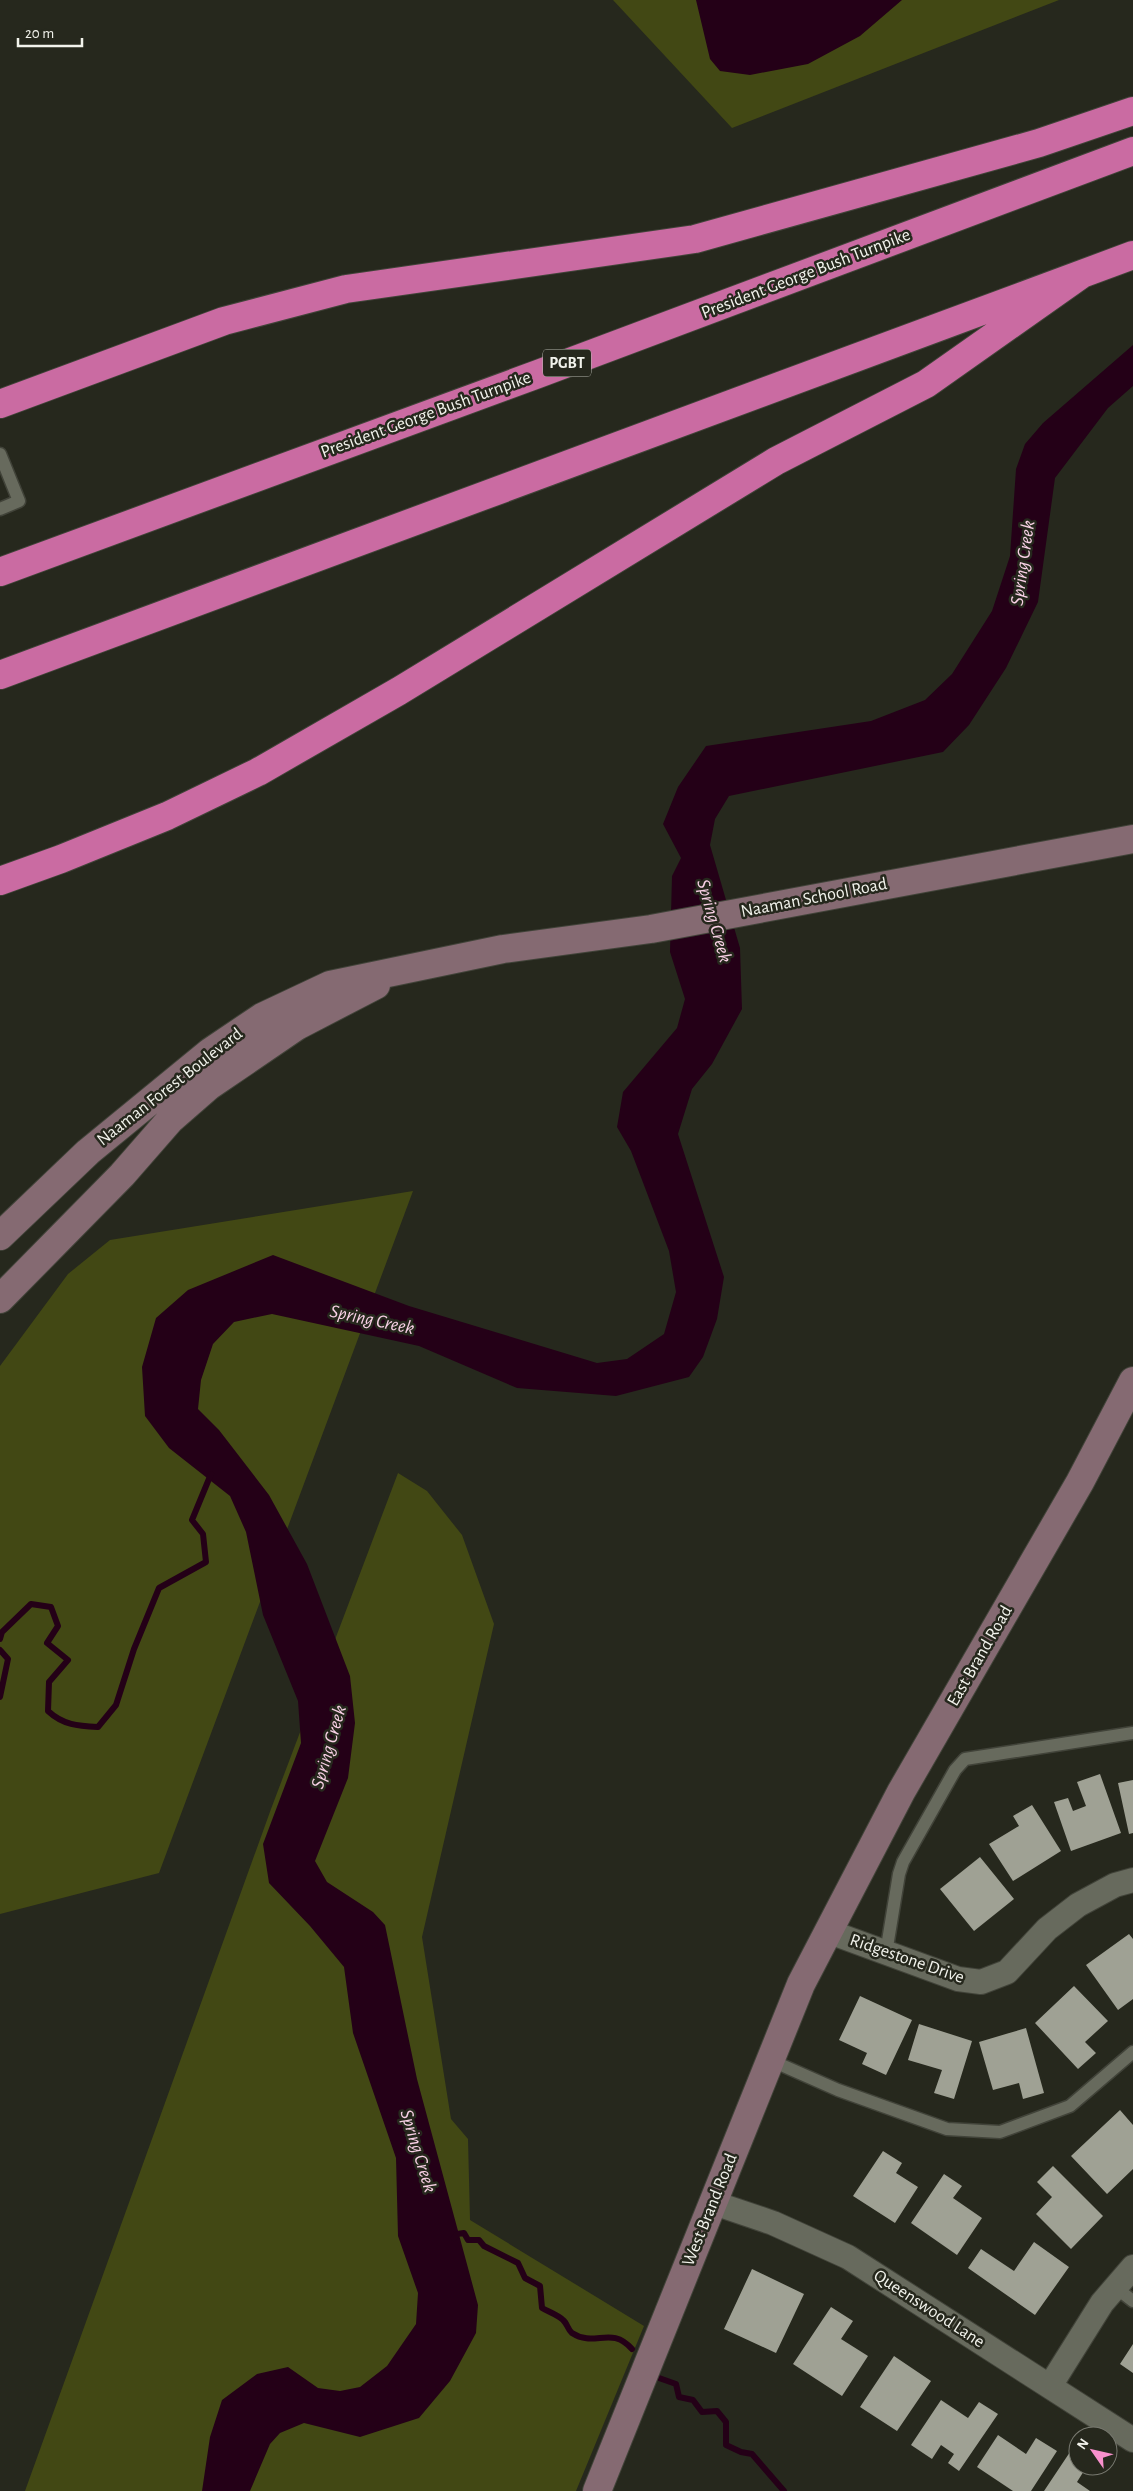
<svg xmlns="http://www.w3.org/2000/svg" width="1133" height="2491" viewBox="0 0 1133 2491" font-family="'Alegreya Sans',sans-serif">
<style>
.green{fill:#424814}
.water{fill:#240017}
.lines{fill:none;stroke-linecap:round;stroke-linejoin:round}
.stream{stroke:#240017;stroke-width:6}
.building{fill:#9fa194}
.lane-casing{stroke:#414339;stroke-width:15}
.street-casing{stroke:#414339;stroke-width:26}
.secondary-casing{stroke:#414339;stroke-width:30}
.highway-casing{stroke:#414339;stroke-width:30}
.lane{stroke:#676a5d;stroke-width:12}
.street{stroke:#676a5d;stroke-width:24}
.secondary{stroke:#856a72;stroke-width:28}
.highway{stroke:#ca6ba2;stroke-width:28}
.labels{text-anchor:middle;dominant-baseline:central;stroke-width:5;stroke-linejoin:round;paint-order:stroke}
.shield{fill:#26281d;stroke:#b5b6ae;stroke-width:1}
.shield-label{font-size:16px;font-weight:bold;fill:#f2f3ec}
.street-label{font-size:18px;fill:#f2f3ec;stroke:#26281d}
.water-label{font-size:19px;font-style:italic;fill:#f9d1e6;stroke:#26281d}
</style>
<rect width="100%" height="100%" fill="#26281d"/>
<path class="green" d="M613,0H1059L732,128Z
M413,1191L159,1873L0,1914V1366L68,1274L110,1240Z
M398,1473L427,1491L462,1535L494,1624L422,1937L451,2119L468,2139L470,2220L644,2326L576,2491H25L271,1809Z"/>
<path class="water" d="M696,0H902L860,36L808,64L750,75L720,71L710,59Z
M1133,345V386L1108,408L1055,478L1038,602L1006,668L969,725L943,752L729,796L715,819L710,845L740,948L742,1009L712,1064L692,1089L678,1134L724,1277L717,1319L703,1357L689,1377L616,1396L517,1388L419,1346L272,1314L234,1322L213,1344L201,1380L198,1409L219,1430L269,1495L307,1564L350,1676L355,1723L348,1778L315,1861L327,1882L373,1912L385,1925L417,2079L478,2305L476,2333L450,2381L419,2418L360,2437L304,2423L280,2433L270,2444L250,2491H202L210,2437L222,2400L257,2374L288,2367L318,2388L340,2391L360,2387L387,2366L416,2324L418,2293L398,2236L396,2158L353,2033L344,1967L310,1926L269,1883L263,1844L301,1743L298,1701L263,1615L246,1532L230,1496L169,1448L145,1416L142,1367L156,1318L188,1290L273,1255L409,1306L597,1363L627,1359L664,1334L676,1292L669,1251L631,1151L617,1127L623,1092L677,1028L685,999L670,952L672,876L681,858L663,824L678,787L706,746L871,721L925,700L952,674L992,611L1010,556L1016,469L1025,444L1043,423Z"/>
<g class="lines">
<path class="stream" d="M0,1639L2,1632L31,1604L51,1607L58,1626L47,1643L68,1660L49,1682L48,1711C63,1725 78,1726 98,1727L116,1705L134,1649L159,1588L206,1562L203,1534L192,1520L211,1474
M0,1650L8,1659L0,1697
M454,2238L457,2234L464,2233L468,2240H479L484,2246L518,2263L525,2278L540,2286L542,2308C549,2312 558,2315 563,2320C567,2323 568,2330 572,2333C595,2348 611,2325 632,2349
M659,2378L676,2384L679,2397L693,2400L702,2412L717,2411L726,2422V2445L741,2452L752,2454L784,2491"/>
</g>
<path class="building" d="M1100,1774L1121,1833L1071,1851L1054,1802L1068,1798L1073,1811L1086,1806L1077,1782Z
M1133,1780V1833L1129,1834L1118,1783Z
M1032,1805L1061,1851L1013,1881L989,1844L1019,1826L1013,1816Z
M980,1857L1014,1899L974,1931L940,1889Z
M1129,1934L1133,1939V1999L1118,2010L1086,1965Z
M1074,1986L1108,2021L1085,2042L1096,2053L1078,2069L1035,2023Z
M860,1996L912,2020L886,2075L862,2064L867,2053L839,2040Z
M919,2024L972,2041L954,2099L934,2093L942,2070L908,2060Z
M1026,2028L1044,2093L1023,2099L1019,2083L993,2090L979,2042Z
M1120,2110L1133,2125V2169L1107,2194L1071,2156Z
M883,2151L902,2163L896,2173L918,2187L895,2223L853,2196Z
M1053,2166L1103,2216L1071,2249L1036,2214L1052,2197L1037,2182Z
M944,2174L962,2186L953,2198L982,2218L957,2255L911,2223Z
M1034,2242L1069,2267L1035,2315L968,2268L981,2249L1014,2271Z
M752,2269L804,2294L776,2353L724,2329Z
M831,2307L853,2321L841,2339L868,2356L842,2396L793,2364Z
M1133,2344V2373L1120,2364Z
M894,2356L931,2381L897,2431L860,2407Z
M941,2400L968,2418L979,2402L998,2414L959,2471L948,2463L954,2454L941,2445L932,2459L911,2445Z
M998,2435L1026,2454L1036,2438L1057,2451L1031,2491H1013L977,2467Z
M1070,2452L1078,2457V2466H1087L1077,2482L1090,2491H1044Z"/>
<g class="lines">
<defs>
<path id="lane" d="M0,454L19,501L0,509
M886,1953L899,1874L903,1862L955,1770L965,1759L1133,1733
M770,2060L838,2090L947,2129L1000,2132L1070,2106L1133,2052
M1115,2287L1133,2301"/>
<path id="street" d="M827,1931L958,1979L981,1982L1007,1972L1047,1929L1078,1905L1115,1885L1133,1880
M714,2203L773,2223L848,2257L1133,2440
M1050,2386L1102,2303L1133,2267"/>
<path id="secondary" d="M0,1236L88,1152L210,1052L262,1017L330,985L503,949L651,929L1133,839
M0,1299L122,1175L170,1120L209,1086L297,1026L376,985
M597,2491L801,1984L901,1792L1080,1482L1133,1381"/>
<path id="highway" d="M0,404L224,321L346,289L695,239L1039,143L1133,111
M0,572L538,374L1133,151
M0,675L1133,255
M0,881L61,859L167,816L258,772L399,691L776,461L926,384L1082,274"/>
</defs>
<use href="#lane" class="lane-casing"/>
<use href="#street" class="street-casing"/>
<use href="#secondary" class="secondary-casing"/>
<use href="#highway" class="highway-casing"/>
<use href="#lane" class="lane"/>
<use href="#street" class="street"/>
<use href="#secondary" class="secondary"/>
<use href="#highway" class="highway"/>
</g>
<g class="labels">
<rect class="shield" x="543" y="349.5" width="48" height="27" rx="4"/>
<g class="shield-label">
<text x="567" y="363">PGBT</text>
</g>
<g class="street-label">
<text transform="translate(806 274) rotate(-21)">President George Bush Turnpike</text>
<text transform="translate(426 415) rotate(-20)">President George Bush Turnpike</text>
<text transform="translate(814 898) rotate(-11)">Naaman School Road</text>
<text transform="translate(170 1087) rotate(-38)">Naaman Forest Boulevard</text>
<text transform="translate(980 1656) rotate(-60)">East Brand Road</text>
<text transform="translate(907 1959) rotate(19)">Ridgestone Drive</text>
<text transform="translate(710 2210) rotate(-68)">West Brand Road</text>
<text transform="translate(929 2309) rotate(33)">Queenswood Lane</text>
</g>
<g class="water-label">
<text transform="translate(1023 563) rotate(-82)">Spring Creek</text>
<text transform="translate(714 921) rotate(74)">Spring Creek</text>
<text transform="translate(372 1320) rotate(12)">Spring Creek</text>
<text transform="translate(329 1747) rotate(-74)">Spring Creek</text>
<text transform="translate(418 2151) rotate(73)">Spring Creek</text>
</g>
</g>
<g transform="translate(1093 2451) rotate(304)"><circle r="24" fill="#26281d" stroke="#787970"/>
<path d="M0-4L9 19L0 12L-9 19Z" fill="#f890cc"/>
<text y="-8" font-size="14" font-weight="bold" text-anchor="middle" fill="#f2f3ec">N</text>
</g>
<path d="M18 38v8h64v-8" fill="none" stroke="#f2f3ec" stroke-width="2.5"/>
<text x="25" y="38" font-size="15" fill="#f2f3ec" stroke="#26281d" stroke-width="4" paint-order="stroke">20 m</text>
</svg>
